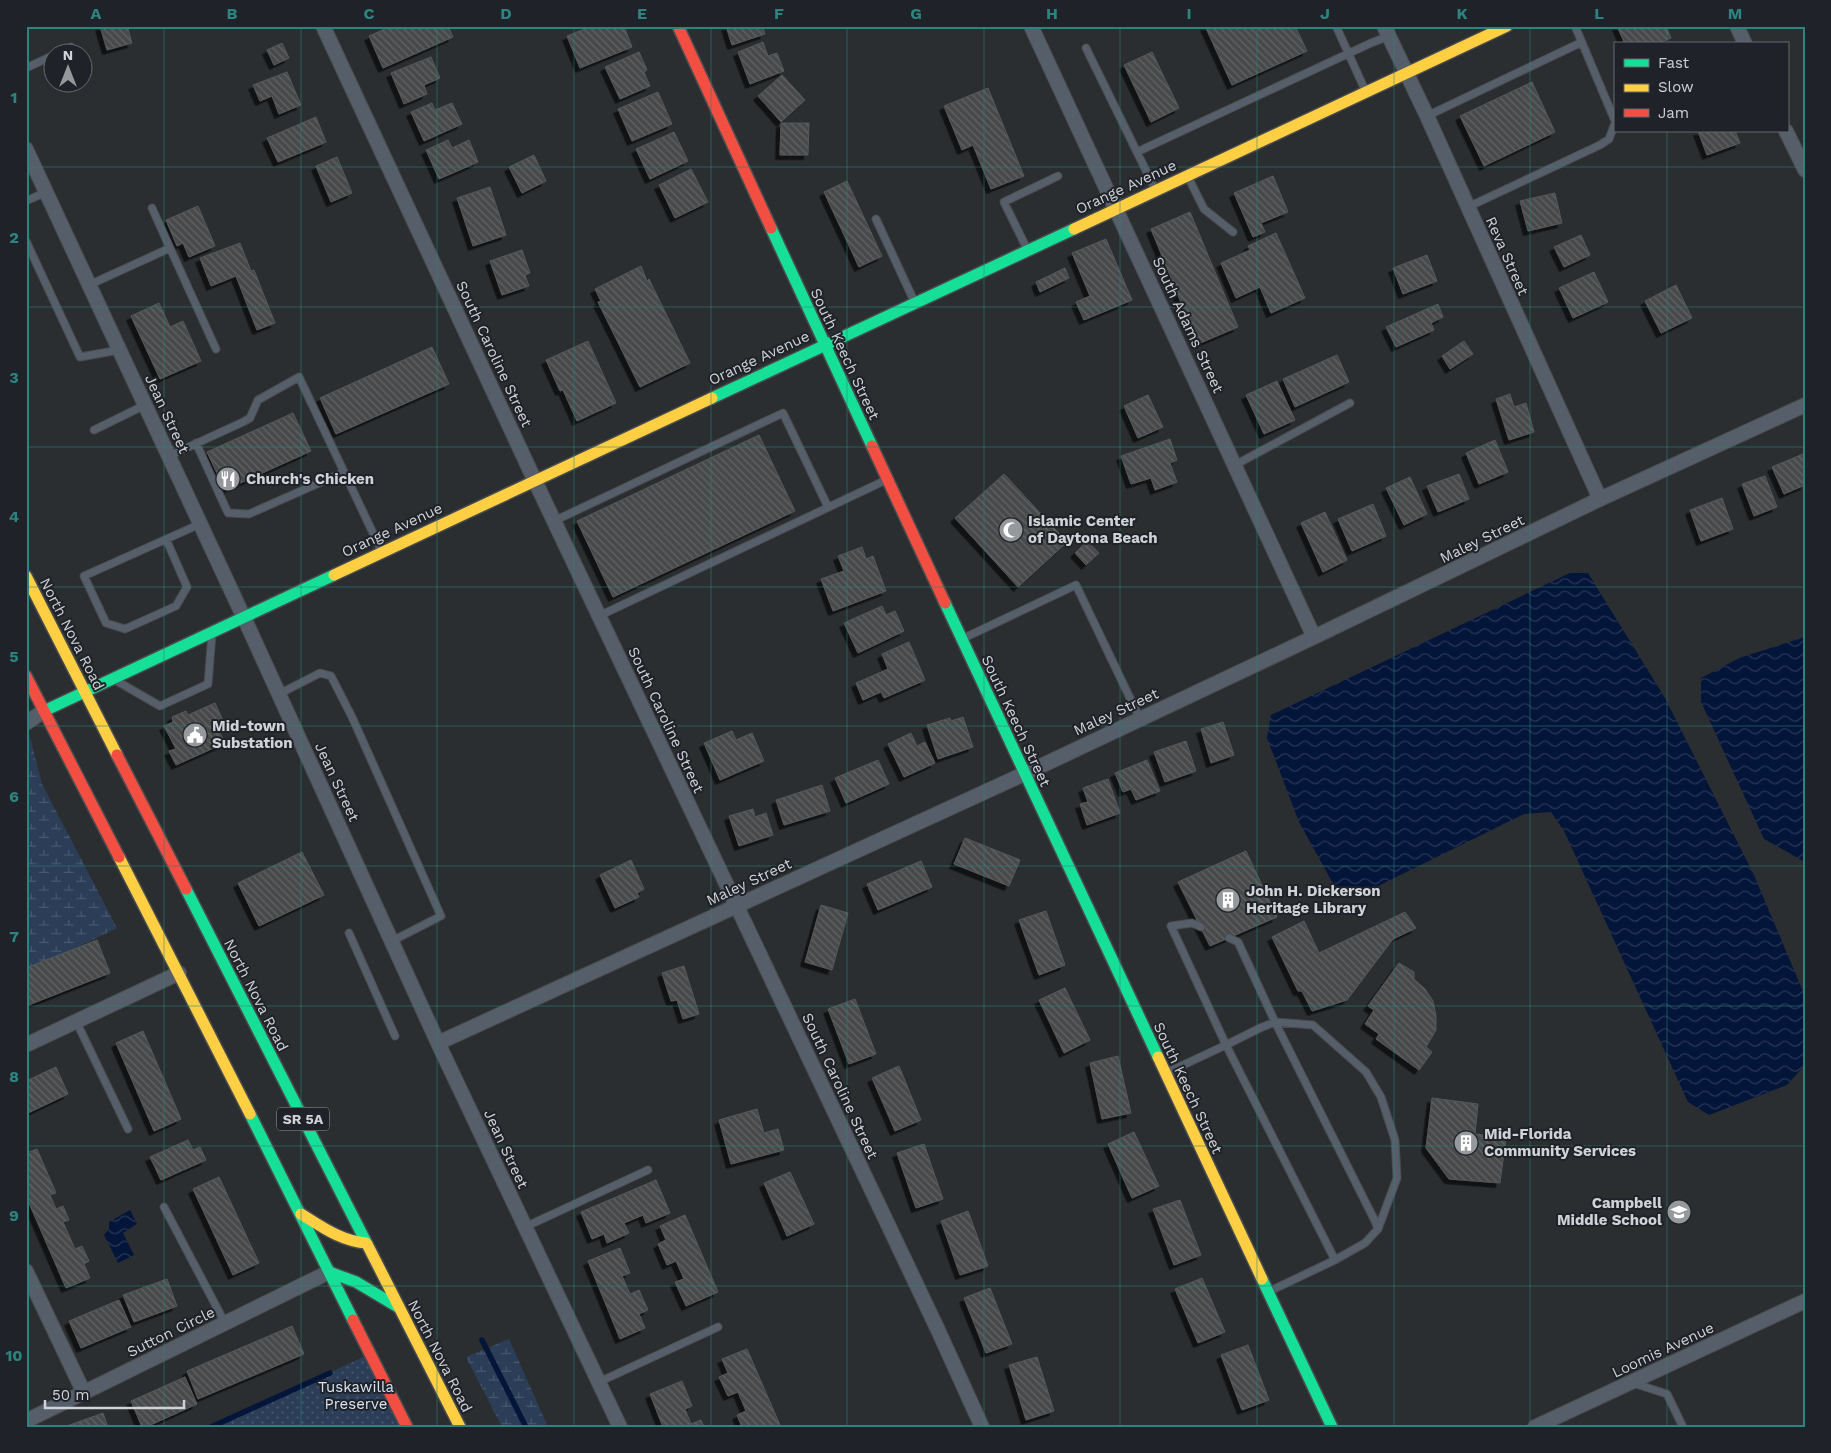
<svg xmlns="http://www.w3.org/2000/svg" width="1831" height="1453" viewBox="0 0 1831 1453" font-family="'Work Sans',sans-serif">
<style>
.wetland{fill:url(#wetland-marsh)}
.park{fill:url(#park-dots)}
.water{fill:url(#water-waves)}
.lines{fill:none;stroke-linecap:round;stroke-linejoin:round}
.stream{stroke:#04153a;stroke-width:5.5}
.building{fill:url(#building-back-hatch);stroke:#55585a;filter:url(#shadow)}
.lane-casing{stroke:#494c4e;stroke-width:9}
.street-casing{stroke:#494c4e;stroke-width:16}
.fast-casing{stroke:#494c4e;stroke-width:14}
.slow-casing{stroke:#494c4e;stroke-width:14}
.jam-casing{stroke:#494c4e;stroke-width:14}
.lane{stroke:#565e69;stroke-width:7}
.street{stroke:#565e69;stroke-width:14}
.fast{stroke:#16e098;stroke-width:11}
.slow{stroke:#ffcf43;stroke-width:11}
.jam{stroke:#f24e42;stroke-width:11}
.grid{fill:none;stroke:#2c847e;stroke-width:1;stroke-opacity:0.55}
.labels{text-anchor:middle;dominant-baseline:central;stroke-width:4;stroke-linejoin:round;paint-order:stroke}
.shield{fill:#1f2329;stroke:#9a9ea2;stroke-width:1}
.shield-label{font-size:14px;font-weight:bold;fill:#cfd2d6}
.street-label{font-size:15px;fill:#cfd2d6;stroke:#1f2329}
.poi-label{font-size:15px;font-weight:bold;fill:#cfd2d6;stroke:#1f2329;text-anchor:start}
.park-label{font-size:15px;fill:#d9e3f2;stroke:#1f2329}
.neatline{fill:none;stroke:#2c847e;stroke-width:2}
.grid-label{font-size:16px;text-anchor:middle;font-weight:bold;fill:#2c847e}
</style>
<defs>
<pattern id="wetland-marsh" width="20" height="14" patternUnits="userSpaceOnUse" patternTransform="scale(1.25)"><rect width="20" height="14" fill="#2b3d57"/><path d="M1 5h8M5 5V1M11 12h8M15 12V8" fill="none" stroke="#49586e"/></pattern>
<pattern id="park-dots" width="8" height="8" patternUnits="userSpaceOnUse" patternTransform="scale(1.25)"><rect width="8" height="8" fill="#2b3d57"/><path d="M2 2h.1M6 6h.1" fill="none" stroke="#49586e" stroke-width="1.8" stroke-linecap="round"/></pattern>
<pattern id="water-waves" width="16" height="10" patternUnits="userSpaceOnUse" patternTransform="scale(1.25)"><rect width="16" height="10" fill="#04153a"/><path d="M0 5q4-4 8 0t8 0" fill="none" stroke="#283656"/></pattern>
<pattern id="building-back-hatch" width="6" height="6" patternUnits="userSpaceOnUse" patternTransform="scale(1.25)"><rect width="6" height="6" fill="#474a4c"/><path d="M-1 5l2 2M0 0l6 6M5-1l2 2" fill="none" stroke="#606365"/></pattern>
<filter id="shadow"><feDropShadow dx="-4.5" dy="4.5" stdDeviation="0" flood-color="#0009"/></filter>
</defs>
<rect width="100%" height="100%" fill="#2b2e31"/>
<path class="wetland" d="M35,757L42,784L117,928L26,972V764Z
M509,1339L548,1427H502L466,1357Z"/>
<path class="park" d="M29,734L35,757L26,764V736Z
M370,1354L407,1427H211Z"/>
<path class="water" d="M1570,573H1588L1665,698L1754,875L1805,996V1065L1787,1085L1709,1115L1688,1102L1564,831L1551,812L1524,814L1366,892L1336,889L1299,822L1267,738L1271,715Z
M1805,637V862L1764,839L1701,702V678L1739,658Z
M130,1210L137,1224L123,1233L134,1255L118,1263L104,1235L109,1229V1222Z"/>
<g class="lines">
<path class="stream" d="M482,1340L526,1427
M211,1427L330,1373"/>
</g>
<path class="building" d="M100,26H133L128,29L132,43L107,50Z
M391,26H448L453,37L383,68L369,36Z
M592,26H624L632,47L580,68L567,36Z
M726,26H762L765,34L732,45Z
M1205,26H1295L1307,51L1232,85Z
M1617,26H1666L1671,38L1657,44H1625Z
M763,42L768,56L777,53L784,71L750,84L738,52Z
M282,43L289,58L274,65L267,50Z
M639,52L647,70L644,72L650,86L620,99L605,67Z
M1152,52L1179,108L1151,122L1124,65Z
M431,57L440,78L424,85L427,94L404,104L391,73Z
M287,72L301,105L279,114L272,96L260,101L253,85Z
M782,75L805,100L781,122L758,96Z
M1532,82L1555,132L1484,166L1460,116Z
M988,88L1024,176L991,189L973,145L962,150L944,106Z
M658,92L672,124L632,141L618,109Z
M432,103L435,110L452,103L462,124L424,141L411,112Z
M316,117L326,142L278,162L267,138Z
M781,123H809L808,155H780Z
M1698,131H1735L1740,143L1707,155Z
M674,132L688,161L650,179L636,149Z
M448,140L452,148L469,140L478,162L439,179L426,150Z
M534,155L546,181L522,193L509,167Z
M337,157L352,193L331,202L316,166Z
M691,169L708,202L675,218L659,185Z
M1273,176L1288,212L1261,223L1265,232L1253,237L1234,193Z
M847,181L882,256L859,267L824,192Z
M490,187L506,235L473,246L457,198Z
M1555,193L1562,223L1528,231L1520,201Z
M198,206L215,246L189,257L183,243L177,246L166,220Z
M1190,212L1238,327L1198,344L1151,229Z
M1276,233L1305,298L1271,313L1260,287L1236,298L1221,263L1250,250L1248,246Z
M1581,235L1590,255L1564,267L1554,247Z
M1106,239L1132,300L1084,320L1076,302L1090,296L1072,253Z
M240,243L251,271L254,270L275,323L257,330L236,276L211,286L200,258Z
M522,250L530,273L525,275L529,286L502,295L490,261Z
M1427,255L1437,281L1403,294L1393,268Z
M641,266L647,281L649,279L690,363L640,387L598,302L601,301L595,289Z
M1065,268L1069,278L1040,292L1036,282Z
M1594,272L1608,302L1573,318L1559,288Z
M1676,285L1692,318L1661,333L1645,301Z
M159,303L170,327L183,321L201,361L160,379L131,316Z
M1438,304L1443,317L1431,323L1434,330L1396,347L1386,327Z
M588,341L616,403L577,421L563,390L560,391L546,360Z
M1464,341L1473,354L1450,369L1442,356Z
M432,347L449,384L336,434L320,398Z
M1337,355L1349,382L1295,407L1283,379Z
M1277,381L1295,420L1264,434L1246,395Z
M1510,394L1514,407L1526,403L1534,432L1509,440L1496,399Z
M1148,395L1163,427L1138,438L1124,406Z
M293,413L311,451L225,490L207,452Z
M759,435L795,511L613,597L577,521Z
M1170,439L1177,460L1170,463L1177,482L1155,490L1151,478L1131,484L1121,456Z
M1495,440L1508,472L1479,484L1466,453Z
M1803,454L1805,458V485L1784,494L1772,467Z
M1004,474L1067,542L1018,587L955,518Z
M1459,474L1469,499L1438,512L1427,486Z
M1765,476L1777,507L1754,516L1742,484Z
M1410,477L1427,514L1404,525L1386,488Z
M1722,498L1733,529L1701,541L1690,510Z
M1373,504L1386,536L1352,551L1338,519Z
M1325,512L1347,560L1323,572L1301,523Z
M1087,541L1099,553L1086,565L1075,553Z
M862,547L866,559L873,556L886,591L833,611L821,579L844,571L838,556Z
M882,606L886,615L895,611L904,631L858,653L844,623Z
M909,642L925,680L884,698L881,692L863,700L856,683L888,669L882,654Z
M215,703L225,725L217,727L225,743L176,765L169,751L176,749L164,726L173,722L172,717L186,711L188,715Z
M963,717L973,747L938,759L927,725L950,718L951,721Z
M1223,722L1234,755L1211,763L1201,729Z
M732,731L736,740L752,733L764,761L720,780L704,743Z
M911,733L917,746L925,742L935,763L904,777L888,744Z
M1186,741L1196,771L1165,782L1154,752Z
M878,760L889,784L846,803L835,778Z
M1147,760L1160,791L1136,800L1131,789L1123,792L1115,773Z
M1108,779L1120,813L1087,825L1080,804L1088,802L1083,788Z
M822,785L830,811L784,825L776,800Z
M753,809L755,817L766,813L773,835L739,846L729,816Z
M965,838L1020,860L1009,886L954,864Z
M1246,851L1277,917L1210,946L1178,882Z
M302,852L324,895L259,926L238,883Z
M631,860L644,889L637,893L639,897L615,908L600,875Z
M921,861L932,887L878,910L867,884Z
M821,905L848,913L832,970L805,962Z
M1046,911L1065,965L1039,975L1019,920Z
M1405,912L1416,928L1393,939L1347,1000L1312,1011L1302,991H1298L1272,937L1304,921L1319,953Z
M97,940L110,973L26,1006V968Z
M1399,963L1414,972V979L1425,989L1433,1001L1436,1016V1030L1426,1047L1432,1052L1419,1070L1376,1039L1379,1034L1365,1024L1374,1010L1368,1006Z
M684,966L699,1014L683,1019L677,1000L671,1001L662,973Z
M1065,988L1090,1040L1064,1053L1039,1000Z
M855,999L876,1054L849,1064L828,1009Z
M143,1031L181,1119L154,1131L116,1043Z
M1118,1056L1131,1113L1102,1119L1090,1063Z
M899,1066L921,1120L895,1131L872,1078Z
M56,1067L68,1094L26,1114V1081Z
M1432,1098L1478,1104L1475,1134L1506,1138L1500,1183L1449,1179L1426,1148Z
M757,1109L764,1133L778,1129L784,1150L731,1164L719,1120Z
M1134,1132L1159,1186L1132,1198L1108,1144Z
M188,1140L193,1150L200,1147L206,1160L161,1180L150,1157Z
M924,1144L943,1199L916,1208L897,1153Z
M37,1149L56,1193L50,1195L56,1209L63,1206L69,1220L63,1222L75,1249L82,1246L89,1261L84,1264L90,1278L66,1288L26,1196V1153Z
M790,1172L814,1224L787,1236L764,1183Z
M219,1177L259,1263L233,1275L193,1189Z
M656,1180L670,1213L646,1223L643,1215L624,1223L629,1233L607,1243L604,1234L592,1239L581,1212Z
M1180,1200L1201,1255L1174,1265L1153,1209Z
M968,1211L988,1266L960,1275L941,1221Z
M685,1215L718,1292L686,1306L675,1282L684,1279L676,1261L667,1265L658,1244L666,1240L660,1226Z
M620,1248L630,1273L622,1276L630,1294L639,1290L648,1310L639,1314L645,1328L620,1339L588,1261Z
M1202,1278L1225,1332L1198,1343L1175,1289Z
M167,1279L177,1306L134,1322L123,1295Z
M990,1288L1012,1344L986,1353L964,1298Z
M119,1300L131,1327L81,1348L69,1321Z
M292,1326L304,1354L198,1399L187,1371Z
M1248,1345L1269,1400L1242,1410L1221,1355Z
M747,1349L780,1425L775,1427H742L737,1415L746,1411L738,1392L728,1396L719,1377L728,1373L722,1359Z
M1037,1357L1054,1411L1026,1420L1009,1365Z
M185,1377L197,1404L146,1427H142L131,1401Z
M682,1381L692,1406L685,1409L691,1424L701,1420L704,1427H663L650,1394Z
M103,1413L108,1427H64Z"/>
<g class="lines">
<defs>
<path id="lane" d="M1336,26L1365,90
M1575,26L1615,121
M1086,48L1155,189
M60,52L71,47
M26,68L52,56
M1427,116L1582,42
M1137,152L1371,43L1389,36
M1188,177L1204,209L1233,232
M26,201L46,192
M1468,207L1600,145L1609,139L1615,123
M152,208L170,248
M876,219L915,303
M26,241L80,357L119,350
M1027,249L1004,202L1058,176
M89,285L170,248L216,349
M94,430L145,405
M196,443L228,513L249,514L344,472
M169,456L243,422L250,418L258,400L299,377L382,552
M1235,465L1350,403
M554,521L783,413L828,507
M166,539L187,587L176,606L125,629L106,623L84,576L200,524
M599,616L886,480
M964,638L1076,585L1140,719
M115,680L160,706L208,684L212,634
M279,694L320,673L331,676L352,717L441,916L392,941
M1201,927L1192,923L1171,926L1226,1045L1260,1028L1275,1022L1375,1221L1378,1229L1365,1243L1335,1260
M349,933L395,1036
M1229,938L1238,942L1275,1022L1313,1025L1366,1072L1381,1097L1395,1140L1397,1178L1378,1229
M76,1021L128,1129
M1166,1073L1226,1045L1335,1260L1270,1291
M164,1207L225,1323
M525,1227L648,1170
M599,1382L718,1327
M1633,1383L1667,1394L1683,1427"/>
<path id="street" d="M323,26L535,481L938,1330L982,1427
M1031,26L1314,637
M1384,26L1427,116L1600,499
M1737,26L1745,44
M1786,131L1805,170
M26,149L251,633L438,1043L620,1427
M26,723L44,711
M438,1043L1024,774L1314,637L1600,499L1805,405
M26,1045L179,973
M26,1271L84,1393
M26,1421L329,1272
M1535,1427L1805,1301"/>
<path id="fast" d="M771,228L872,446
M712,398L1074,229
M945,603L1158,1057
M44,711L334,575
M186,889L367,1244
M250,1114L353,1320
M329,1272L356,1282L398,1307
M1262,1279L1332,1427"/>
<path id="slow" d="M1074,229L1507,26
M334,575L712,398
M26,576L117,755
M119,857L250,1114
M1158,1057L1262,1279
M301,1214C322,1227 341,1241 366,1243
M367,1244L460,1427"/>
<path id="jam" d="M678,26L771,228
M872,446L945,603
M26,676L119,857
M117,755L186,889
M353,1320L407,1427"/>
</defs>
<use href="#lane" class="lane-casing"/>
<use href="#street" class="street-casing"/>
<use href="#fast" class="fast-casing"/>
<use href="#slow" class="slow-casing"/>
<use href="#jam" class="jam-casing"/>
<use href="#lane" class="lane"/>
<use href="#street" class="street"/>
<use href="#fast" class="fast"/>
<use href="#slow" class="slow"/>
<use href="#jam" class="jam"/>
</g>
<path class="grid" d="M164,26V1427M301,26V1427M437,26V1427M574,26V1427M711,26V1427M847,26V1427M984,26V1427M1120,26V1427M1257,26V1427M1394,26V1427M1530,26V1427M1667,26V44M1667,131V1427M26,167H1805M26,307H1805M26,447H1805M26,587H1805M26,726H1805M26,866H1805M26,1006H1805M26,1146H1805M26,1286H1805"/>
<defs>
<symbol id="restaurant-disc" viewBox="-11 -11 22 22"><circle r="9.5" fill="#96999c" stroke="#1f2329"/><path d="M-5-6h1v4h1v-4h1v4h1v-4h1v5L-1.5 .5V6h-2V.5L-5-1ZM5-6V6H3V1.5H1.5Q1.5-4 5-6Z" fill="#fff"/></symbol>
<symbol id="mosque-disc" viewBox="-11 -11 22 22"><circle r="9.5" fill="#96999c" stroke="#1f2329"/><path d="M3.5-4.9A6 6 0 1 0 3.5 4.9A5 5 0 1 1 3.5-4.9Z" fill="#fff"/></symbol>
<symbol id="civic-disc" viewBox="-11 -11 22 22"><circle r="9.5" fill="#96999c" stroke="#1f2329"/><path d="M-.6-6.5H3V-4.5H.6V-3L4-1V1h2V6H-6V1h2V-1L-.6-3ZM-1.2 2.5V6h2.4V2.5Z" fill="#fff"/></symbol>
<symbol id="building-disc" viewBox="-11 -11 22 22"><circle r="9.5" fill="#96999c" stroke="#1f2329"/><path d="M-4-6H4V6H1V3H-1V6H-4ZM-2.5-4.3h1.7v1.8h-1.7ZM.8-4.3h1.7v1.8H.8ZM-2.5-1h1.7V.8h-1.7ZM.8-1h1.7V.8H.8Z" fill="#fff"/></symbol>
<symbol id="school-disc" viewBox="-11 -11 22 22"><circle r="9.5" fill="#96999c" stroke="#1f2329"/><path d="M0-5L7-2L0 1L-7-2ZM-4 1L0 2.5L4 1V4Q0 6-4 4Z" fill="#fff"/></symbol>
</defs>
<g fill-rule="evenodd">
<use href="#restaurant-disc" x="214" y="465" width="28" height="28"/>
<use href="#mosque-disc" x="997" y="516" width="28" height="28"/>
<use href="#civic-disc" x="181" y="721" width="28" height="28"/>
<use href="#building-disc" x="1214" y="886" width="28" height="28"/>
<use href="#building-disc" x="1452" y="1129" width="28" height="28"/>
<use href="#school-disc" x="1665" y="1198" width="28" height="28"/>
</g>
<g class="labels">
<rect class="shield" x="277" y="1107.5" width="52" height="23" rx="4"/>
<g class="shield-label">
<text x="303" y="1119">SR 5A</text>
</g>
<g class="street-label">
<text transform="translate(1126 187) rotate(-25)">Orange Avenue</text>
<text transform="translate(1507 256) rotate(66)">Reva Street</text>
<text transform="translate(1188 325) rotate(65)">South Adams Street</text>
<text transform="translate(494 354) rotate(65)">South Caroline Street</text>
<text transform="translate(845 354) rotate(65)">South Keech Street</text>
<text transform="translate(759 358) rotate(-25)">Orange Avenue</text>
<text transform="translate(167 414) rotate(65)">Jean Street</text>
<text transform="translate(392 530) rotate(-25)">Orange Avenue</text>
<text transform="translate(1482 539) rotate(-26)">Maley Street</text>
<text transform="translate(72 634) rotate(63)">North Nova Road</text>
<text transform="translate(1116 712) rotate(-25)">Maley Street</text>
<text transform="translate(666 720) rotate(65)">South Caroline Street</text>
<text transform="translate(1016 721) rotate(65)">South Keech Street</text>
<text transform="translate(337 782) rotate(65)">Jean Street</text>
<text transform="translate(749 882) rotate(-25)">Maley Street</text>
<text transform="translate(256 995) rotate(63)">North Nova Road</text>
<text transform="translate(840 1086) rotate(65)">South Caroline Street</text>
<text transform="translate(1188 1088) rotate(65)">South Keech Street</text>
<text transform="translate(506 1149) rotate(65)">Jean Street</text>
<text transform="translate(171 1332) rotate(-26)">Sutton Circle</text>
<text transform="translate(1663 1350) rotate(-25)">Loomis Avenue</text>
<text transform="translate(440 1356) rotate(63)">North Nova Road</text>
</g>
<g class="poi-label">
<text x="246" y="479">Church's Chicken</text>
<text x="1028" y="521">Islamic Center<tspan x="1028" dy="17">of Daytona Beach</tspan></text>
<text x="212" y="726">Mid-town<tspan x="212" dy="17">Substation</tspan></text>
<text x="1246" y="891">John H. Dickerson<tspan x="1246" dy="17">Heritage Library</tspan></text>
<text x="1484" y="1134">Mid-Florida<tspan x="1484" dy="17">Community Services</tspan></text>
<text x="1662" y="1203" text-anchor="end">Campbell<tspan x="1662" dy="17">Middle School</tspan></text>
</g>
<g class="park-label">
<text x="356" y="1387">Tuskawilla<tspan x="356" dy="17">Preserve</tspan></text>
</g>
</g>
<rect width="1831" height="1453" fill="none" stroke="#1f2329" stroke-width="55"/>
<rect x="1614" y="42" width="175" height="90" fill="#1f2329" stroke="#65696e"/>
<rect x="1624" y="59" width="25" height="8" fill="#16e098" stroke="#65696e"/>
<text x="1658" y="68" font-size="15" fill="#cfd2d6">Fast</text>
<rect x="1624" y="84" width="25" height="8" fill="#ffcf43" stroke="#65696e"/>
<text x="1658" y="92" font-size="15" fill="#cfd2d6">Slow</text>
<rect x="1624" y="109" width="25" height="8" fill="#f24e42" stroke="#65696e"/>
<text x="1658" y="118" font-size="15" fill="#cfd2d6">Jam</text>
<g transform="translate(68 68)"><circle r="24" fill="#1f2329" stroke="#65696e"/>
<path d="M0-4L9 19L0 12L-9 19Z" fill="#96999c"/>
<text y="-8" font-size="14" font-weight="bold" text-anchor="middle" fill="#cfd2d6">N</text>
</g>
<path d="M45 1400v8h139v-8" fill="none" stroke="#cfd2d6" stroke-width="2.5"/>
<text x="52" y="1400" font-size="15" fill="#cfd2d6" stroke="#1f2329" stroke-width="4" paint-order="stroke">50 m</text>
<rect x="28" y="28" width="1776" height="1398" class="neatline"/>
<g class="grid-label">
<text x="96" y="19">A</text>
<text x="232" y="19">B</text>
<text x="369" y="19">C</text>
<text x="506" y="19">D</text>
<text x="642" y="19">E</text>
<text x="779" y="19">F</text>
<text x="916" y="19">G</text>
<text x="1052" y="19">H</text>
<text x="1189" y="19">I</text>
<text x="1325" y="19">J</text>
<text x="1462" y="19">K</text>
<text x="1599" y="19">L</text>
<text x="1735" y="19">M</text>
<text x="14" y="103">1</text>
<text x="14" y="243">2</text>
<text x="14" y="383">3</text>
<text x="14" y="522">4</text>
<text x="14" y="662">5</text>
<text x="14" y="802">6</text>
<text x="14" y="942">7</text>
<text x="14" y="1082">8</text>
<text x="14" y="1221">9</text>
<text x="14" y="1361">10</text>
</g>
</svg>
